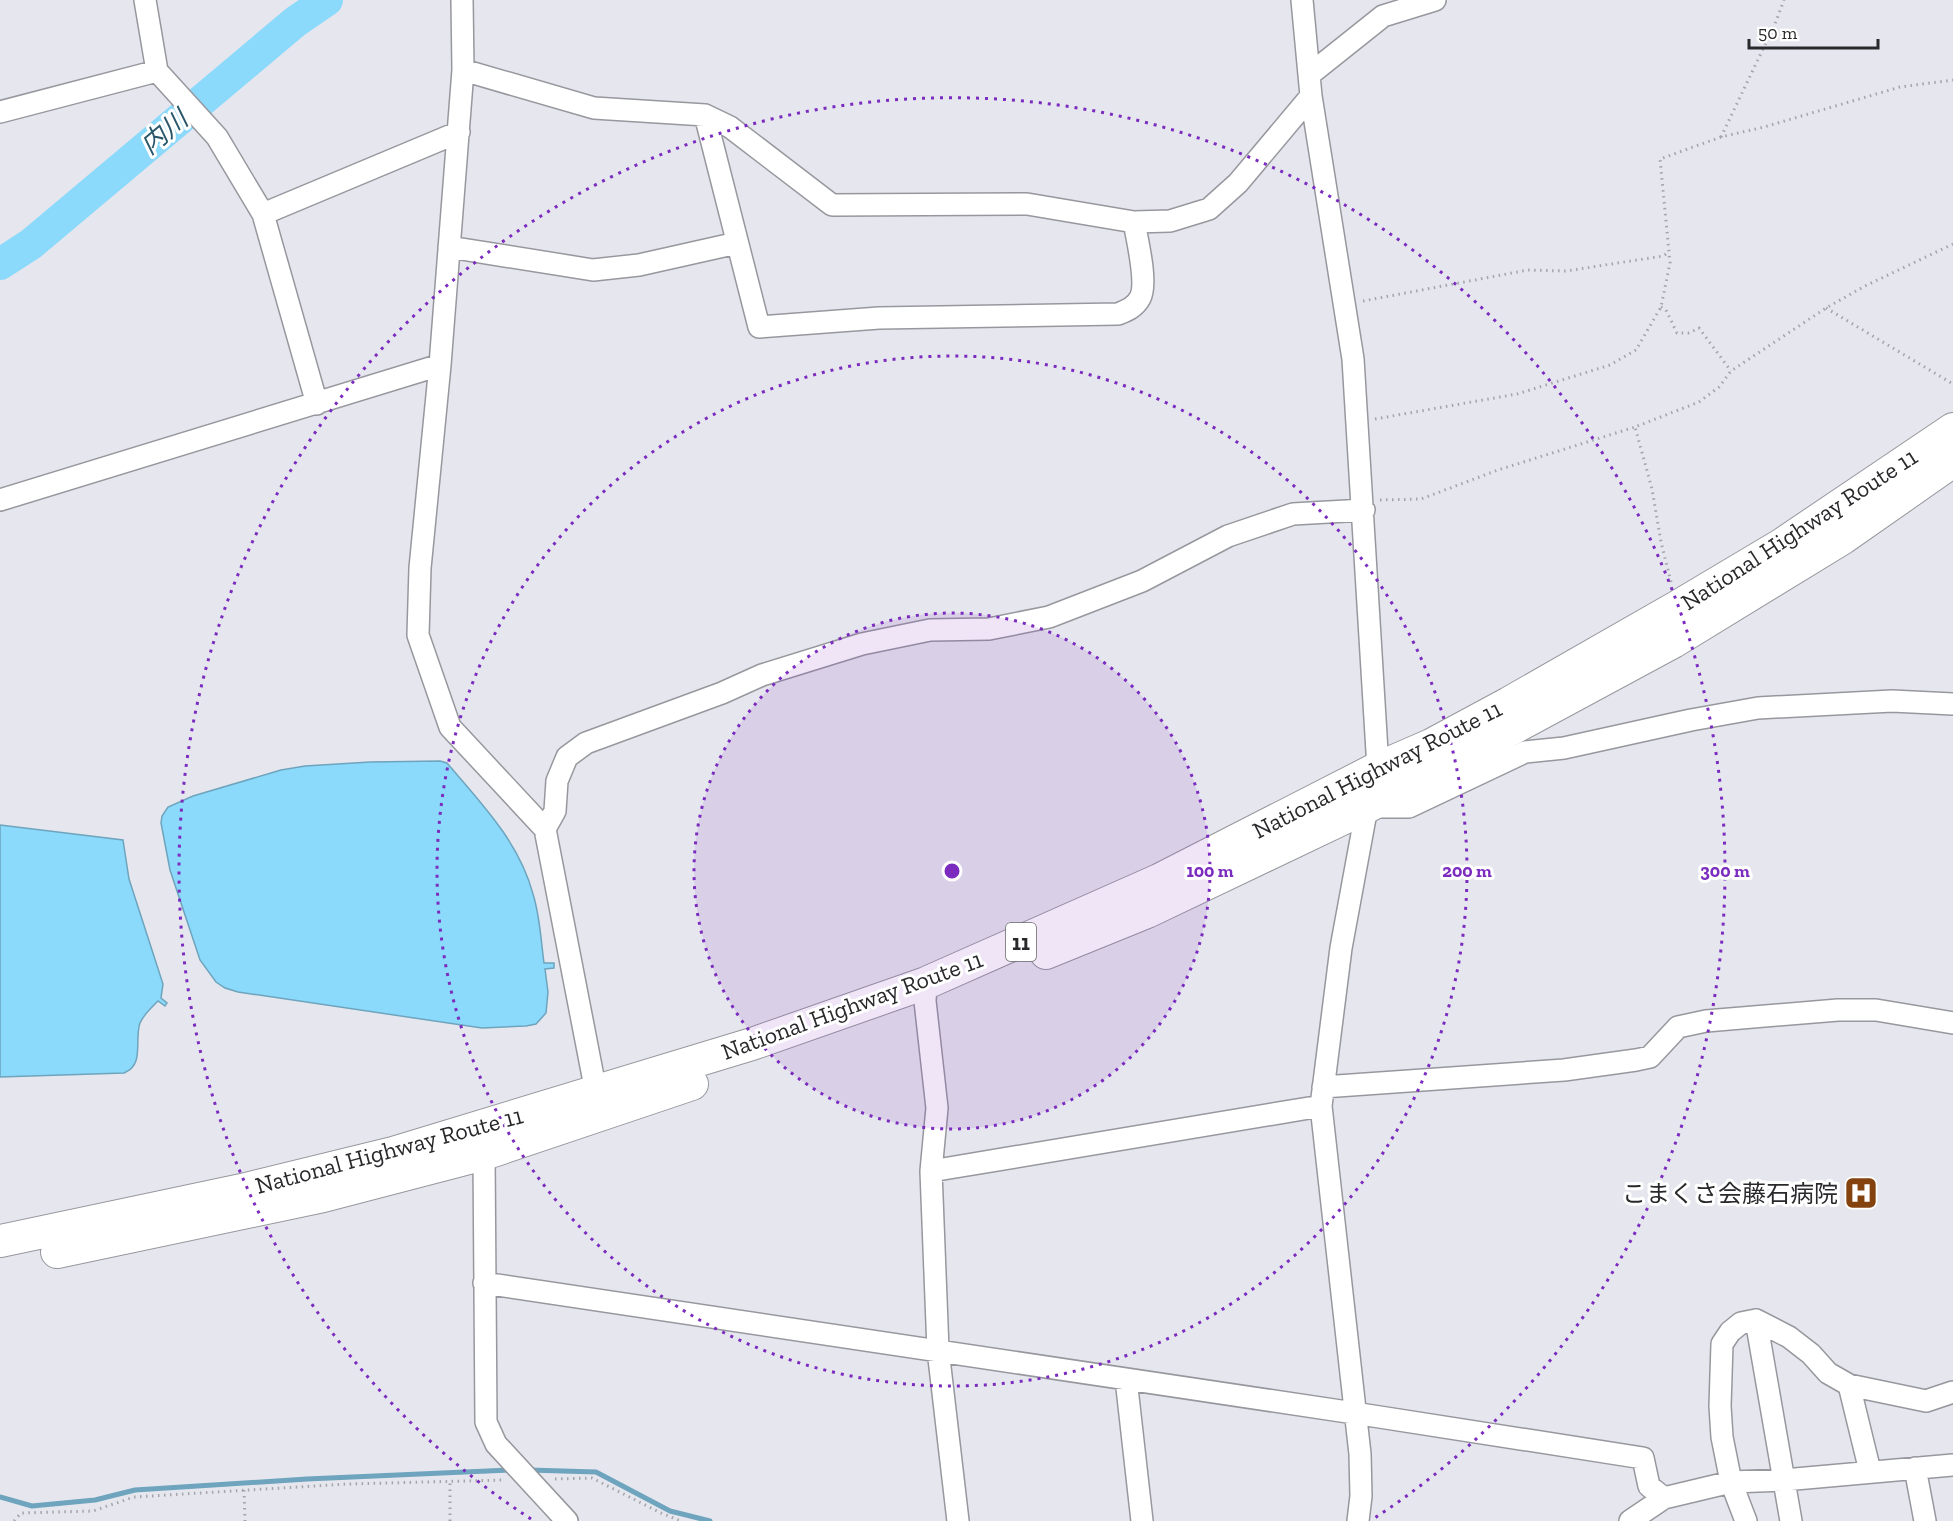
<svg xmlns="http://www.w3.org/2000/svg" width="1953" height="1521" viewBox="0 0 1953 1521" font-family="'Zilla Slab','Noto Sans JP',serif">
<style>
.water{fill:#8bd9fb;stroke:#6ea4bd;stroke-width:1.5}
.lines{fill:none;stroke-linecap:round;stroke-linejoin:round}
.stream{stroke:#6ea4bd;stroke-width:5}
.river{stroke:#8bd9fb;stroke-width:32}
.minor-casing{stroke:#97979e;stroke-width:24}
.highway-casing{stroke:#97979e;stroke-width:34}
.path{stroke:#a4a4aa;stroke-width:3;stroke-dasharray:1.5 4.5;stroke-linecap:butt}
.minor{stroke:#fff;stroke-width:21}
.highway{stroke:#fff;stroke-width:32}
.ring{fill:none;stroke:#7b2cbf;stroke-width:3;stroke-dasharray:3 6}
.labels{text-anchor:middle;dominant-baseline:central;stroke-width:6;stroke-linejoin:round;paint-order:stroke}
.shield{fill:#fff;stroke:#69696b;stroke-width:1.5}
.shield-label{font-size:22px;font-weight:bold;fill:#29292c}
.street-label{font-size:24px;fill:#29292c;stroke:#fff}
.poi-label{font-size:24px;fill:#29292c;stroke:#fff;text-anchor:end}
.water-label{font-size:26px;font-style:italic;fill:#2a5669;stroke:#fff}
.centre{fill:#7b2cbf;stroke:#fff;stroke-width:3}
.ring-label{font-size:18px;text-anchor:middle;font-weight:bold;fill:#7b2cbf;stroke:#fff;stroke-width:6;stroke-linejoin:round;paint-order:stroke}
</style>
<rect width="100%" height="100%" fill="#e6e7ee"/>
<path class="water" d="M440,761L447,763C482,804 519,842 533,894C540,916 541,941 544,963H554V968L545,969L548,992L546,1013L536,1024L526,1026L482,1028L238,992L225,988L216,982L200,960L170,870L161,823L162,816L168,807L193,796L281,770L305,766L370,762Z
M0,825L123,840L129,879L163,984L161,998L167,1003L165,1006L158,1001C151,1008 144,1014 140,1023C134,1040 145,1065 124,1073L0,1077Z"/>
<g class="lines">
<path class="stream" d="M529,1470L596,1472L670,1511L710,1521
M0,1497L32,1506L95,1500L135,1490L307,1479L511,1470"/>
<path class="river" d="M0,264L31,244L295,22L327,0"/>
<defs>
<path id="minor" d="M145,0L157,71L217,137L263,214L317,404
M462,0L463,70L440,365L420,568L418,635L450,727L545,829L596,1092
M1302,0L1311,96L1353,359L1378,768L1367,807L1341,948L1321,1106L1360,1454L1361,1496L1358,1521
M463,70L594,108L705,115L730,127L832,205L1027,204L1134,222L1170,221L1209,209L1238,183L1311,96
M1309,75L1383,16L1435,0
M0,112L157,71
M705,115L759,327L879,318L1118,314C1128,310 1135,307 1140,298C1148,283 1137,239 1134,222
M263,214L459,132
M449,247L593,270L639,265L737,243
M0,500L440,365
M1371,807H1409L1525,752L1564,748L1691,720L1758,708L1892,701L1953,704
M545,829L555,811L557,781L567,757L586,743L722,693L762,675L862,644L930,630L989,629L1049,617L1142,581L1228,536L1293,514L1364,510
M926,983L925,1001L937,1108L931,1171L938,1350L958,1521
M1323,1087L1564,1070L1636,1060L1650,1057L1678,1027L1706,1021L1838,1010H1876L1953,1023
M481,1144L484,1154L486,1422L496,1444L567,1521
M931,1171L1321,1106
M484,1283L1354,1413L1643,1458L1649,1486L1664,1498L1731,1482L1784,1480L1953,1465
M1756,1320L1791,1521
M1126,1379L1142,1521
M1849,1385L1870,1471
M1915,1468L1925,1521
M1630,1521L1664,1498
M1746,1521L1731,1482L1722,1437L1720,1406L1722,1344L1730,1332L1741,1323L1756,1320L1789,1337L1811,1354L1828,1373L1849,1385L1926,1401L1953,1392"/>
<path id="highway" d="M1046,953L1147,912L1367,807L1673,642L1843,538L1953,461
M0,1241L242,1190L393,1153L752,1044L926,983L1159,880L1378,768L1431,745L1509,703L1677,607L1781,545L1953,429
M57,1252L323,1196L484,1154L692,1084"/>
</defs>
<use href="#minor" class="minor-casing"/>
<use href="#highway" class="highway-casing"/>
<path class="path" d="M1721,137L1775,24L1784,0
M1363,301L1528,270L1566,271L1663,256L1669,252L1660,159L1721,137L1764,127L1900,87L1953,80
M1661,307L1666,310L1677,333H1689L1699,328L1731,371
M1826,308L1953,384
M1375,419L1517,394L1610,365L1636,350L1661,307L1670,263L1669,253
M1380,500L1421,499L1498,470L1635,427
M1671,582L1661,542L1652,489L1635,427L1699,402L1719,387L1731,371L1826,308L1865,286L1953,244
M555,1479L592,1478L661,1513L681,1521
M244,1490L245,1521
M14,1521L21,1513L93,1511L134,1497L347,1484L504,1480
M450,1521V1482"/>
<use href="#minor" class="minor"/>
<use href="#highway" class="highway"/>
</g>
<circle cx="952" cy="871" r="258" fill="#7b2cbf" fill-opacity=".12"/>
<g class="ring">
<circle cx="952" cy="871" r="258"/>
<circle cx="952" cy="871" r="515"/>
<path d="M531 1519A773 773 0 1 1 1373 1519"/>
</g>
<defs>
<symbol id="hospital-square" viewBox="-11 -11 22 22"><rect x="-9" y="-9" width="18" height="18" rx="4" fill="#84420f" stroke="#fff"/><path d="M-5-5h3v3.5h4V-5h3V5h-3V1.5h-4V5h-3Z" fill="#fff"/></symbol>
</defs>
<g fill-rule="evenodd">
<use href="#hospital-square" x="1842" y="1174" width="38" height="38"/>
</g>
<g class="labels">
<rect class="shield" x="1006" y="923" width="30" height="38" rx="4.5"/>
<g class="shield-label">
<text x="1021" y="942">11</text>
</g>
<g class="street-label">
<text transform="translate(1799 529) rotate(-33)">National Highway Route 11</text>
<text transform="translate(1377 769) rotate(-27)">National Highway Route 11</text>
<text transform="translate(852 1005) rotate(-20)">National Highway Route 11</text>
<text transform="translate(389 1150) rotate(-15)">National Highway Route 11</text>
</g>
<g class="poi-label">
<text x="1838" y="1193">こまくさ会藤石病院</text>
</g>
<g class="water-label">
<text transform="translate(164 132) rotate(-40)">内川</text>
</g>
</g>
<circle cx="952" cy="871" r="9" class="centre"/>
<g class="ring-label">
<text x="1210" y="877">100 m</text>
<text x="1467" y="877">200 m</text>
<text x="1725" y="877">300 m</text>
</g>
<path d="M1749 39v9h129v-9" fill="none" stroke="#29292c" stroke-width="3"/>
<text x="1758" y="39" font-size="18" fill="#29292c" stroke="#ffffff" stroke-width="4.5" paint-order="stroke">50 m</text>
</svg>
